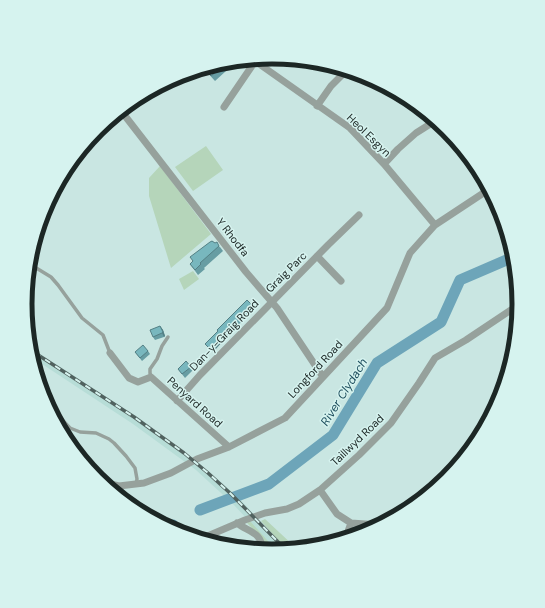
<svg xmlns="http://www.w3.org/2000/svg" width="545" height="608" viewBox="0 0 545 608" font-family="'DM Sans',sans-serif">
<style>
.built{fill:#b7ddd7}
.green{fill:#b5d5ba}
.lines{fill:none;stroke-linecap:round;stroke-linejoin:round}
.river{stroke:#6da5b9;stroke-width:11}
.service{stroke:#96a19c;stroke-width:3.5}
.minor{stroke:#96a19c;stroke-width:7}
.rail-casing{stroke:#51625f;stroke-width:3.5}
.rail{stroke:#d6f3ef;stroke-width:2;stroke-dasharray:6;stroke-linecap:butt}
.wall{fill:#679da3}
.shaded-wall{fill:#548085}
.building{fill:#78b7be;stroke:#548085}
.labels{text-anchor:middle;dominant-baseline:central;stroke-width:3;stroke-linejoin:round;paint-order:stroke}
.street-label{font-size:11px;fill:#1c2725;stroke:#d6f3ef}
.water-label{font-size:12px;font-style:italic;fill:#1e4e5d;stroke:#d6f3ef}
.rim{fill:none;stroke:#1c2725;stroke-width:5}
</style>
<rect width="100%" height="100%" fill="#c9e6e2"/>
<path class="built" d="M34,350L139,418L200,464L239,498L286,549L277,551L233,504L196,470L133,424L36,360Z"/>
<path class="green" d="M206,146L223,170L193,191L175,167Z
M160,166L211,234L171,268L149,196V178Z
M193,271L199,279L184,290L179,279Z
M265,519L295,547L286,549L261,521Z
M250,521L277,551H274L247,523Z"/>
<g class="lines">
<path class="river" d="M200,510L269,484L333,435L377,363L441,322L460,280L511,258
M169,527L173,525"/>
<path class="service" d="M33,266L51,277L58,285L82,318L103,335L110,353
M151,377L150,373V369L157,359L162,346L168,337
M50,407L70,428L80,432L96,433L109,439L114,443L126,456L135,468L137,479L136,484"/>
<path class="minor" d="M255,61L350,128L384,164L435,225
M317,106L331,86L346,71
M224,107L256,60
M122,112L246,272L277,308L323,377
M384,164L398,149L416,133L435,121
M317,256L341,281
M110,353L129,378L138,382L151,377L229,447
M177,401L200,375L328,245L359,215
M102,482L119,486L144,483L171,473L197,459L229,447L285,418L387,308L410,253L435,225L488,190
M434,488V487L447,472L457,465
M320,490L337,514L351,523L379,525
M237,523C248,532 262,532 262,549
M346,537L351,523
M203,538L245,520L265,513L287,509L299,504L320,490L359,455L391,423L419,383L435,358L466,340L511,310L519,307"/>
<defs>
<path id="rail" d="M35,353L134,417L184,453L208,473L231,494L285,549"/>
</defs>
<use href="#rail" class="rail-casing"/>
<use href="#rail" class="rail"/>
</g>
<path class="wall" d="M224,66L223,67L226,71L215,81L205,70Z
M212,241L220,247L223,251L204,268L205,269L198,275L190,264Z
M252,305L255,309L232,331L213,352L205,344L218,331Z
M160,326L163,330L165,336L164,337L155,340L153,337Z
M148,351L150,354L142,361L135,352Z
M191,367L193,370L185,378L178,369Z"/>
<path class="shaded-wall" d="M160,326L163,330L165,336L164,337L162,333Z
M230,327L232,331L213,352L210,349Z"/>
<path class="building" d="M222,67L211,76L206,70Z
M212,241L215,243L217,242L219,246L200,263L201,264L195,270L190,264L193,261L190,257L210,242Z
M247,300L252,305L230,327L210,349L205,344L218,331L217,330Z
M160,326L163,332L162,333L153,337L150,330Z
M143,345L148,351L140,358L135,352Z
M186,361L191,367L182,374L178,369Z"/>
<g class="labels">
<g class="street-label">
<text transform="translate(369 135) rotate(44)">Heol Esgyn</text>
<text transform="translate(233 237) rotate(52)">Y Rhodfa</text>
<text transform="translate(286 272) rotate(-45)">Graig Parc</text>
<text transform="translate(224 335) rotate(-46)">Dan-y-Graig Road</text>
<text transform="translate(315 369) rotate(-47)">Longford Road</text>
<text transform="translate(195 402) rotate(42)">Penyard Road</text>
<text transform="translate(357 440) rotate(-44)">Taillwyd Road</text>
</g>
<g class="water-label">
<text transform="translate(344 392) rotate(-58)">River Clydach</text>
</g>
</g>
<path d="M0 0H545V608H0ZM32 304a240 240 0 1 1 480 0a240 240 0 1 1-480 0Z" fill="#d6f3ef" fill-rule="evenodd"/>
<path class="rim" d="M32 304a240 240 0 1 1 480 0a240 240 0 1 1-480 0Z"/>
</svg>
